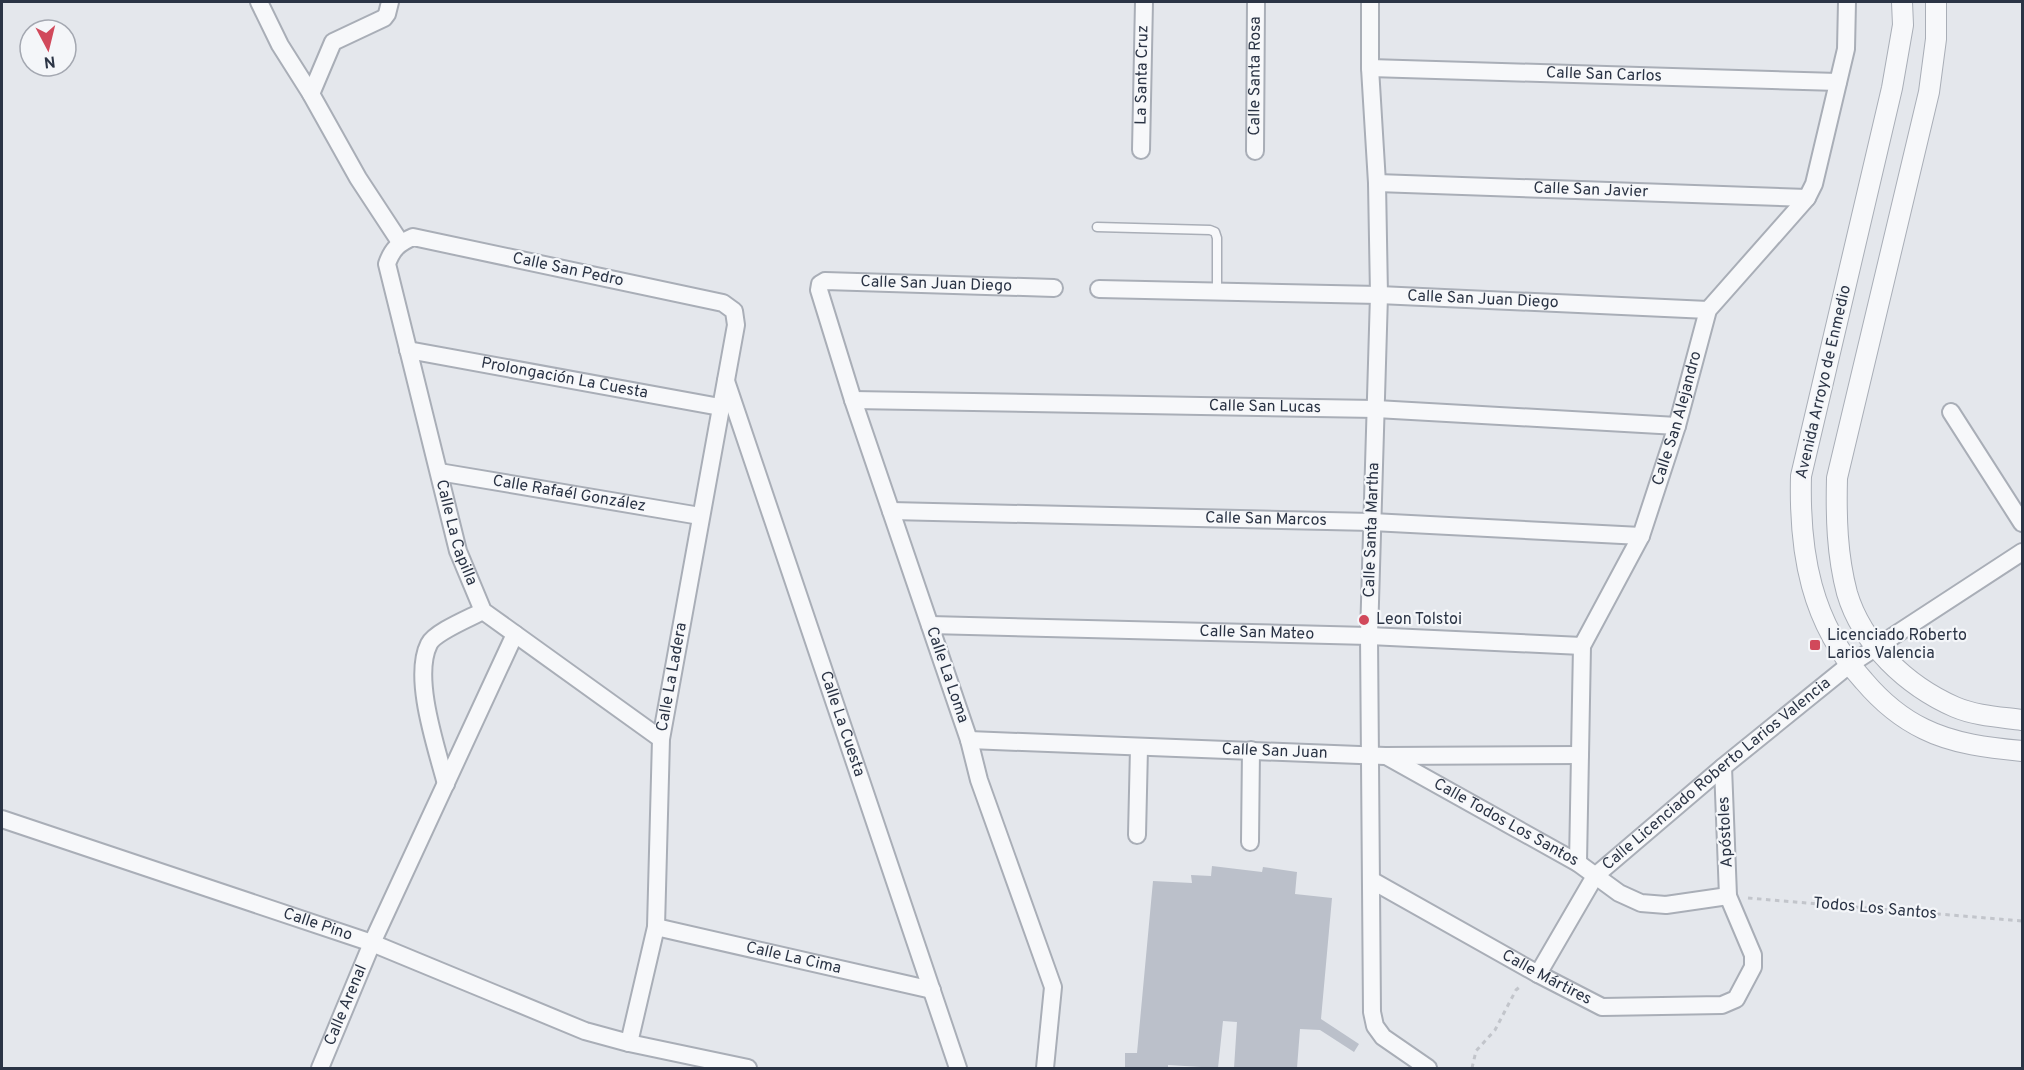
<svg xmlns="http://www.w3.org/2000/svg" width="2024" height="1070" viewBox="0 0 2024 1070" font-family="Overpass,sans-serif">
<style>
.building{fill:#bbc0ca}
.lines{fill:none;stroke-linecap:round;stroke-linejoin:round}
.service-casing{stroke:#a9aeb7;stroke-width:11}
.minor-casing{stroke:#a9aeb7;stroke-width:20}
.tertiary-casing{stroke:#a9aeb7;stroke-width:22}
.path{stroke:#c2c5cb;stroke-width:3;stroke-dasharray:4.5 4.5;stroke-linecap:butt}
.service{stroke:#f7f8fa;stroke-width:8}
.minor{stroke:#f7f8fa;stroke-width:16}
.tertiary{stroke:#f7f8fa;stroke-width:20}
.poi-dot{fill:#d1495b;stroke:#f4f6f9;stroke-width:2}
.labels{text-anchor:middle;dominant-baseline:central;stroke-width:4.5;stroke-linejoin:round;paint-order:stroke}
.street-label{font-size:16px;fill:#2b3445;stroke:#f4f6f9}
.poi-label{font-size:16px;fill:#2b3445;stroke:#f4f6f9;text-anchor:start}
</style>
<rect width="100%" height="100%" fill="#e4e7ec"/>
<path class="building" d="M1212,866L1262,872L1263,867L1297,872L1295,894L1332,898L1321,1019L1359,1044L1354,1052L1320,1030L1300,1029L1297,1068H1234L1237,1022L1223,1021L1218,1068L1168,1065V1068H1125V1053H1137L1153,881L1192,883L1191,875L1211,876Z"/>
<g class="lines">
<defs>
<path id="service" d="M1097,227L1210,230L1215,232L1217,238V292"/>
<g id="minor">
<path d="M259,2L280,45L311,94L358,178L400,242"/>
<path d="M1370,2V68L1377,183L1379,295L1369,636L1372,1012L1375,1026L1383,1037L1428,1068"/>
<path id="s1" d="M1370,68L1838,82"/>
<path d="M311,94L333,42L384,18L387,14L390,2"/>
<path id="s2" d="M1141,150L1144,2"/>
<path id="s3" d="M1255,151L1256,2"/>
<path id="s4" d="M1377,183L1807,198"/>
<path id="s5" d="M1099,289L1379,295L1708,310"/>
<path id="s6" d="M408,350L720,407"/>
<path id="s7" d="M726,381L958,1068"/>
<path id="s8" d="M853,400L1376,409L1677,426"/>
<path d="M1951,412L2022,523"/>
<path id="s9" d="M439,472L700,516"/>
<path id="s10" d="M891,511L1372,522L1641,536"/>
<path id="s11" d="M930,625L1369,636L1582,646"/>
<path id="s12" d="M969,740L1385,756L1580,755"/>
<path id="s13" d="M1388,757L1578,863L1619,893L1641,903L1666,905L1728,896"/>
<path d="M446,784C437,749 412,678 429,644C435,632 470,618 483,611"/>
<path id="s14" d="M2,819L372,943L585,1031L629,1043L748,1068"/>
<path d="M1137,835L1139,748"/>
<path d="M1250,842L1251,750"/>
<path id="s15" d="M1578,863L1582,646L1641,536L1677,426L1708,310L1807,198L1814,184L1846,49L1847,2"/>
<path id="s16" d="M1371,880L1538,974L1602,1007L1722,1005L1736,999L1753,967V955L1728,896L1723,767"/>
<path id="s17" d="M656,927L932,990"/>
<path id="s18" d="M1538,974L1595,876L1723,767L1849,665L2022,552"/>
<path id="s19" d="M629,1043L656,927L661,739L736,325L734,311L723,303L413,237C399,243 392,249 387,264L458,551L483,611L661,739"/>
<path id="s20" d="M320,1068L372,943L515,634"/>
<path id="s21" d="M1045,1068L1053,987L979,780L969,740L853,400L819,290L820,284L825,281L1054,288"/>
</g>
<path id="tertiary" d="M1902,2L1903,25L1892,88L1801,476C1799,553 1811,623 1864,681C1881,701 1901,718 1924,729C1954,744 1990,748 2022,751
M1936,2V39L1929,92L1837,478C1836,517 1837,555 1847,593C1862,644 1907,686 1955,707C1976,716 2000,717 2022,720"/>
</defs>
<use href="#service" class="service-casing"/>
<use href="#minor" class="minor-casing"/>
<use href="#tertiary" class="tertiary-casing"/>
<path class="path" d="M1748,898L2022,921
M1472,1068L1476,1051L1495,1030L1516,990L1522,985"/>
<use href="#service" class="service"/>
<use href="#minor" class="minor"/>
<use href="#tertiary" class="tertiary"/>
</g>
<g class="poi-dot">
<circle cx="1364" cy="620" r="6"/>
<rect x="1809" y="639" width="12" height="12" rx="3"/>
</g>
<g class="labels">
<g class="street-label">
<text stroke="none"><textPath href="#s1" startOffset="234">Calle San Carlos</textPath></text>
<text stroke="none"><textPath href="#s2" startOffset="75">La Santa Cruz</textPath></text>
<text stroke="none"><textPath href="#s3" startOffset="75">Calle Santa Rosa</textPath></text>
<text stroke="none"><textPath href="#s4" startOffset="214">Calle San Javier</textPath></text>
<text transform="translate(568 270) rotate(12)">Calle San Pedro</text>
<text stroke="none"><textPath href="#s21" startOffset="940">Calle San Juan Diego</textPath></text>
<text stroke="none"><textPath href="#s5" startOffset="384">Calle San Juan Diego</textPath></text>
<text stroke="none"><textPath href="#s6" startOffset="159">Prolongación La Cuesta</textPath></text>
<text transform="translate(1824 382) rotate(-77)">Avenida Arroyo de Enmedio</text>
<text stroke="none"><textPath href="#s8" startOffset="412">Calle San Lucas</textPath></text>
<text stroke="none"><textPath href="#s15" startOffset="465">Calle San Alejandro</textPath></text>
<text stroke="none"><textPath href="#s9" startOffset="132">Calle Rafaél González</textPath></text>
<text stroke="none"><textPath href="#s10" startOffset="375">Calle San Marcos</textPath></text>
<text transform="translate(1372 530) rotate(-88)">Calle Santa Martha</text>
<text stroke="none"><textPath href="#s19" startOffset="1389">Calle La Capilla</textPath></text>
<text stroke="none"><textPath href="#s11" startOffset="327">Calle San Mateo</textPath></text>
<text transform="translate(947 675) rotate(71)">Calle La Loma</text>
<text stroke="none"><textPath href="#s19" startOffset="370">Calle La Ladera</textPath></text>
<text stroke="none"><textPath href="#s7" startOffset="362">Calle La Cuesta</textPath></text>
<text stroke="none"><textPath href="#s12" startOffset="306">Calle San Juan</textPath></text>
<text stroke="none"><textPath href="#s18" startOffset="272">Calle Licenciado Roberto Larios Valencia</textPath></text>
<text stroke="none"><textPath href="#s13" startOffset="135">Calle Todos Los Santos</textPath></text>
<text transform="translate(1726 832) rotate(-93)">Apóstoles</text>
<text transform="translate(1875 909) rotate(5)">Todos Los Santos</text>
<text stroke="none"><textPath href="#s14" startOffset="333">Calle Pino</textPath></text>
<text stroke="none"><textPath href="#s17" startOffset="141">Calle La Cima</textPath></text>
<text stroke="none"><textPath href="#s16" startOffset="201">Calle Mártires</textPath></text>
<text stroke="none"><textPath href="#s20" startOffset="68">Calle Arenal</textPath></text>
</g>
<g class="poi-label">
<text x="1376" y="620">Leon Tolstoi</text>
<text x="1827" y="636">Licenciado Roberto<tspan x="1827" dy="18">Larios Valencia</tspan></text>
</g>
</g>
<rect width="2024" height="1070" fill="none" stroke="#2b3445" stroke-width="6"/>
<g transform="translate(48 48) rotate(173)"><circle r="28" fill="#f4f6f9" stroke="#a4a8b1" stroke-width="1.5"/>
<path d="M0-4.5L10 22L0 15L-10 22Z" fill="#d1495b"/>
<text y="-9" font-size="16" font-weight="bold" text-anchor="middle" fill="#2b3445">N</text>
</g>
</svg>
